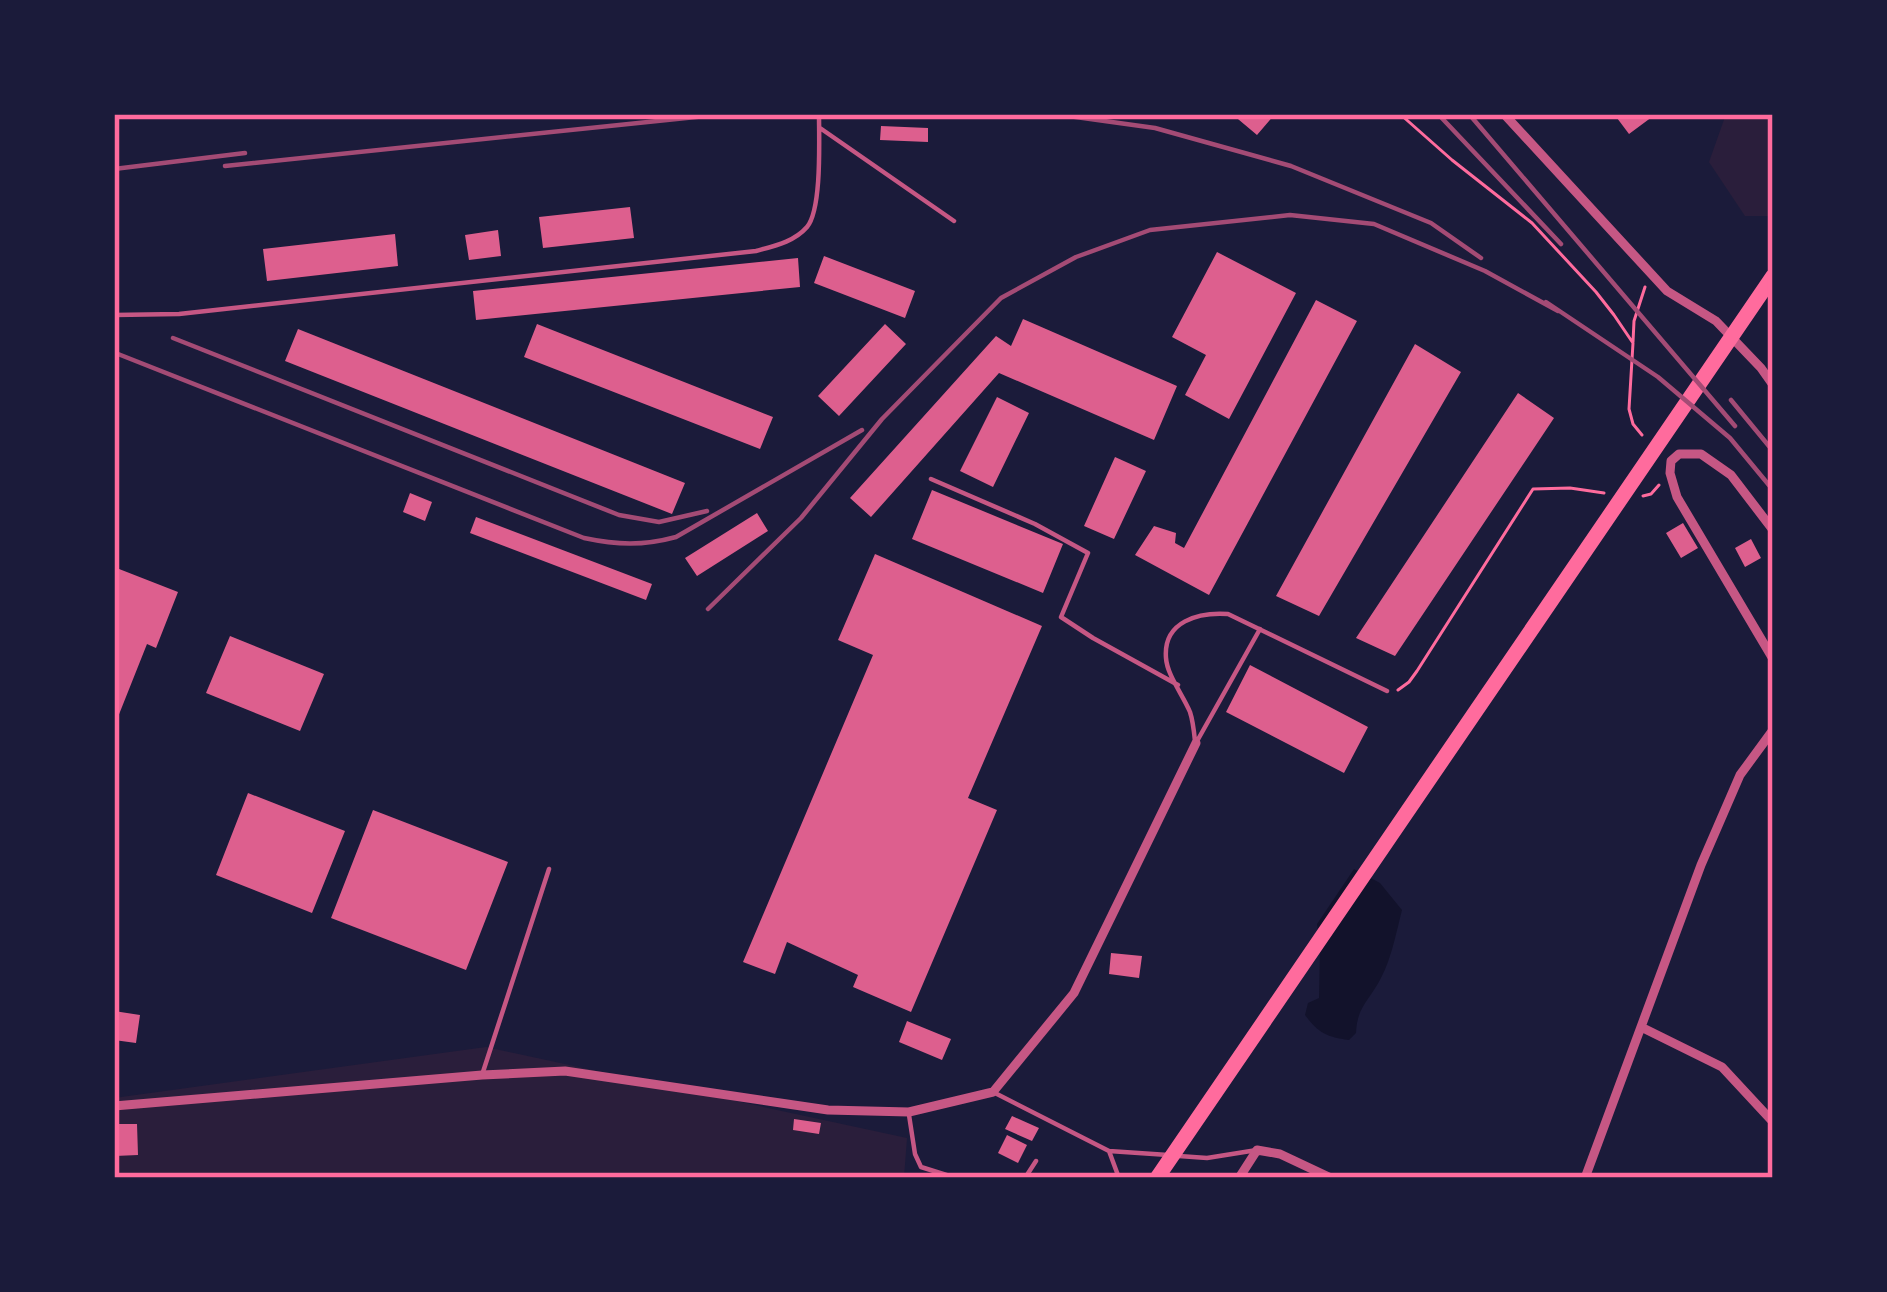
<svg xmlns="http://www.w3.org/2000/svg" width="1887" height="1292" viewBox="0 0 1887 1292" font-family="'PT Sans',sans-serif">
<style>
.green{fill:#2a1e3b}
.water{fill:#12122b}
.building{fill:#dd5f8e}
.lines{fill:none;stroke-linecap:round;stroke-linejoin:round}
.path{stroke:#ff6b9d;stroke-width:3}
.service{stroke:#c65784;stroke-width:4.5}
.minor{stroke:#c65784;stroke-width:9}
.trunk{stroke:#ff6b9d;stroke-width:15}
.rail{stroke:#a44b75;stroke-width:4.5}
.neatline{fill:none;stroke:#ff6b9d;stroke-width:4.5}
</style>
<rect width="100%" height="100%" fill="#1b1b3a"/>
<path class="green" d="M1726,114H1773V216H1745L1709,162Z
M486,1047L907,1138L904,1178H114V1098Z"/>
<path class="water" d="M1354,869L1380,883L1402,910C1396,933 1392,957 1381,978C1370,1000 1357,1006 1356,1033L1349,1040C1327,1037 1318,1033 1305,1015L1308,1003L1319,998L1320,949L1317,924Z"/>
<path class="building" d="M1232,114H1275L1257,135Z
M1614,114H1656L1629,134Z
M881,126L928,128V142L880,140Z
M630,207L634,238L543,248L539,217Z
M498,230L501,256L469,260L465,235Z
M395,234L398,266L267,281L263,249Z
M1217,252L1296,293L1229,419L1185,395L1206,355L1172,337Z
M824,256L915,291L905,318L814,283Z
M798,258L800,287L476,320L473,291Z
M1316,300L1357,321L1209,595L1135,555L1154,526L1176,533L1175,543L1184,548Z
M1023,319L1177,386L1154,440L999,373L871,517L850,498L996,336L1011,346Z
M537,324L773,417L760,449L524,357Z
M885,324L906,344L839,416L818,396Z
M298,329L685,483L672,514L285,361Z
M1415,344L1461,372L1319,616L1276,596Z
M1518,393L1554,418L1395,656L1356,638Z
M997,397L1029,413L993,487L960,471Z
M1115,457L1146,471L1114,539L1084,526Z
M932,490L1063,544L1043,593L912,539Z
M410,493L432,502L425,521L403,512Z
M757,513L768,531L697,576L685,558Z
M476,517L652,584L646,600L470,533Z
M1683,523L1698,548L1681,558L1666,533Z
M1751,539L1761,558L1745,567L1735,548Z
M875,554L1042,626L968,798L997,810L911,1012L853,987L858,975L787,942L775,974L743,962L873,655L838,640Z
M114,567L178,592L156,648L147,644L114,727Z
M230,636L324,674L300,731L206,693Z
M1250,665L1368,727L1344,773L1226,712Z
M248,793L345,831L312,913L216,875Z
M373,810L508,862L466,970L331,918Z
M1111,953L1142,956L1139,978L1109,974Z
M114,1011L140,1015L136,1043L114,1040Z
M907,1021L951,1039L942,1060L899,1042Z
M1012,1116L1039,1128L1032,1141L1005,1129Z
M794,1119L821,1123L819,1134L793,1130Z
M114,1124H137L138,1155L115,1156Z
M1007,1135L1027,1145L1018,1163L998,1153Z"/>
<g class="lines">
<path class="path" d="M1400,114L1452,160L1532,223L1596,292L1614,315L1633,343L1629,409L1633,424L1642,435
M1633,342L1634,321L1645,287
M1643,496L1651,494L1659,485
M1398,690L1409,682L1417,671L1533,489L1570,488L1604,493"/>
<path class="service" d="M820,128L954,221
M114,315L179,314L756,251C774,246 794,242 807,227C822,209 819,139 819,114
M931,479L1035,524L1088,553L1061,617L1093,638L1178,685
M1195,741C1194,731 1193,721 1190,712C1183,695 1167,675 1166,658C1163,621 1199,612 1228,614L1387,691
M1196,743L1260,629
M482,1075L549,869
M995,1093L1109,1151L1168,1155
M909,1115L915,1154L921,1167L956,1178
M1109,1151L1119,1178
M1179,1156L1207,1158L1257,1150
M1025,1178L1036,1161"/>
<path class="minor" d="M1504,114L1667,291L1716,321L1761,368L1773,385
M1773,530L1731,475L1701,454H1679L1671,461L1670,473L1677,497L1773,659
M1641,1027L1722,1067L1773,1122
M114,1106L482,1075L565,1071L828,1110L909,1112L993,1092L1074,993L1196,743
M1239,1178L1257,1150L1280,1154L1331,1178
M1585,1178L1701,865L1740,775L1773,730"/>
<path class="trunk" d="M1157,1178L1773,276"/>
<path class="rail" d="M1054,114L1155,128L1291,166L1431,223L1481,258
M1438,114L1561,244
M1469,114L1735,426
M225,166L725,114
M114,169L245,153
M1546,302L1658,377L1730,438L1773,490
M173,338L619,515L659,522L707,511
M118,354L584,538C617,545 643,546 676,537L862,430
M1731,400L1773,451
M708,609L801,518L882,419L1001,298L1076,257L1150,230L1290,215L1374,224L1485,271L1558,311"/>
</g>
<rect width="1887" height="1292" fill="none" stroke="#1b1b3a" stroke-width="234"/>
<rect x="117" y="117" width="1653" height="1058" class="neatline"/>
</svg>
